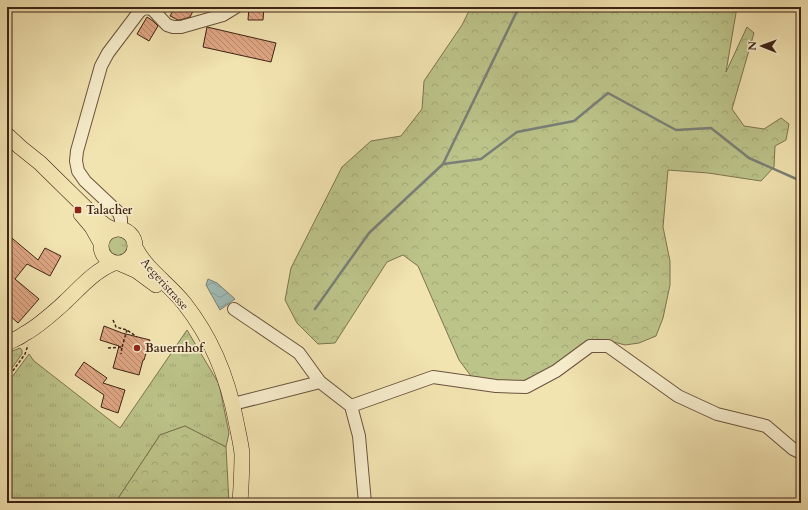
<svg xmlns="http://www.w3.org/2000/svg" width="808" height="510" viewBox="0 0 808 510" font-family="Cardo,serif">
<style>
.grass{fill:url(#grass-tufts);stroke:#7d7450}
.forest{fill:url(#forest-crowns);stroke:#7d7450}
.water{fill:url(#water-waves);stroke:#797f77}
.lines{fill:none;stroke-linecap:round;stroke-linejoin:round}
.stream{stroke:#797f77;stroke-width:2.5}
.building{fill:url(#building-back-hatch);stroke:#3e2316}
.minor-casing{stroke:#6b533d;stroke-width:14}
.major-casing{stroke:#3e2316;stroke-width:16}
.path{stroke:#3e2316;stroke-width:1.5;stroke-dasharray:3 2;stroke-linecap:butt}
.minor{stroke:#f7edcc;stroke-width:12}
.major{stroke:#f2e4b1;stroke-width:15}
.poi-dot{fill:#8f2418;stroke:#f7edcc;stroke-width:1.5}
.labels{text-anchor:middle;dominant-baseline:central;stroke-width:3.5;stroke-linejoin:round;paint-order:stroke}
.poi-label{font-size:12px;font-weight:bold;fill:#3e2316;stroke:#f7edcc;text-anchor:start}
.street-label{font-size:12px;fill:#3e2316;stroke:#f7edcc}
</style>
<defs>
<pattern id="grass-tufts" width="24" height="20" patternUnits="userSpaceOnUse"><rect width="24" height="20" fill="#bcc48a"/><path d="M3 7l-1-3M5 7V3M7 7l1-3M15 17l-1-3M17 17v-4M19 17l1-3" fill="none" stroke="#a3a876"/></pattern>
<pattern id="forest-crowns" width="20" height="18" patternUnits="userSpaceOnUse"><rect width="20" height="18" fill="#bcc48a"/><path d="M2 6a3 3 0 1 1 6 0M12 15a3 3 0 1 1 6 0" fill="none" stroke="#a3a876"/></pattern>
<pattern id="water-waves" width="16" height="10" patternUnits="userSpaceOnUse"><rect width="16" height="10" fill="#a0bcb7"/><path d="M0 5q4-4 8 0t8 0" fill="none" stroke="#8ba19d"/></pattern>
<pattern id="building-back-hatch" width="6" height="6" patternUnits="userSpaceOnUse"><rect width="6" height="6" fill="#dfa684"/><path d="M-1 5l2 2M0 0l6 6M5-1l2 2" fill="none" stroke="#b6876b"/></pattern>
</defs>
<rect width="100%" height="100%" fill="#f2e4b1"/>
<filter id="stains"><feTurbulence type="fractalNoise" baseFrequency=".005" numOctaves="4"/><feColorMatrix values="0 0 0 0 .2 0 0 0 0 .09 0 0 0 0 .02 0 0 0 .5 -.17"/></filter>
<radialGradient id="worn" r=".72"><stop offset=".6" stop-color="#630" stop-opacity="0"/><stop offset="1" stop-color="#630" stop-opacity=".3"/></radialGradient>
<path class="grass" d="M108 246a10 10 0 1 1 20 0a10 10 0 1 1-20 0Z
M187,330L219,384L229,433L226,447L185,426L160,435L115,503H7V383L15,373L29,354L34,361L120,428Z
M20,348L22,350V354L7,375V353Z"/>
<path class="forest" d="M471,7H737L726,72L747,27L754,33L732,109L744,126L764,129L781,118L789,124L786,140L775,146L774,167L761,181L708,173L668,170L663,227L670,261V285L663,318L656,336L639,343L625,345L610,341L551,368L521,382L474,380L459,360L418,266L403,255L387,262L335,343L318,344L297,323L285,300L291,268L342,167L371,141L401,136L422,109L424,81L462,25Z
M185,426L226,447L229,503H115L160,435Z"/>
<path class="water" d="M208,279L217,283L235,299L220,310L206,285Z"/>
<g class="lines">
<path class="stream" d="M443,164L481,159L517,132L574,121L608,93L676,130L711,128L749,158L801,181
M315,309L369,233L443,164L519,7"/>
</g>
<path class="building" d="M175,7H195L190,17L180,20H178L170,16Z
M249,7H264L263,20H248Z
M147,17L153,21L158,26L149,41L137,34Z
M207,27L276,43L271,62L203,47Z
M7,234L38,260L45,248L61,256L50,276L27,264L15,279L39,299L18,323L7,313Z
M104,326L122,333L150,340L144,360H143L139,375L113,368L119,346L100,340Z
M84,362L107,378L103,383L125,390L118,413L101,407L104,395L75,375Z"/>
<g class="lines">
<defs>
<path id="minor" d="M121,229V219L119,213L85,181L78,171L76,161L77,151L101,66L108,53L139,12L143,9L148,8L153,10L167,25L173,27H181L223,15L236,7
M234,309L299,353L320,382
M233,404L320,382L351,406L433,377L496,386L526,387L556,371L590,346H608L678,396L717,414L766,426L793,449L801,453
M351,406L359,436L365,503"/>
<path id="major" d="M7,135L20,147L40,163L98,220L106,226L114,230
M81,214L92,227L101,243
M101 246a17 17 0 1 1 34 0a17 17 0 1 1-34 0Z
M136,249C147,270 169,284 184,303C211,337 228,379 236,421C238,432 241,443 242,454C242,470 241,487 240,503
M121,264L137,271L156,285
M7,343C13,340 19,338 24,334C39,326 53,313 65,302C80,288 94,271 114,263"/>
</defs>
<use href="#minor" class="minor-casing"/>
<use href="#major" class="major-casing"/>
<path class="path" d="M131,228L134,231L138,237
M113,320L116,327L127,330L137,337
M122,347L127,330
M108,348L122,347L121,354
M7,379L25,354L28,345"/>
<use href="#minor" class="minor"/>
<use href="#major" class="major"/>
</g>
<g class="poi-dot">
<rect x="74" y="206" width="8" height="8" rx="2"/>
<circle cx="137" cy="348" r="4"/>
</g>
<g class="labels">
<g class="poi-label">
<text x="86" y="210">Talacher</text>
<text x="145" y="348">Bauernhof</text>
</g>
<g class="street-label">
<text transform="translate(165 284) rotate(48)">Aegeristrasse</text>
</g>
</g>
<rect width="808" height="510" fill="none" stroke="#f2e4b1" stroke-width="24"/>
<rect x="8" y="8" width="792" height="494" fill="none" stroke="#3e2316" stroke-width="2"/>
<rect x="12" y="12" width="784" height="486" fill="none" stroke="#3e2316"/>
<g transform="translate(762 46) rotate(271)" stroke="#f7edcc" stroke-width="3" paint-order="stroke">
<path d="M0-3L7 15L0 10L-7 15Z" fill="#3e2316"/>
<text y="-6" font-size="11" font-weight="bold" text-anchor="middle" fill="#3e2316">N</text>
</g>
<rect width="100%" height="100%" filter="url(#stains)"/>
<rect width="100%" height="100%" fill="url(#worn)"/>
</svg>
